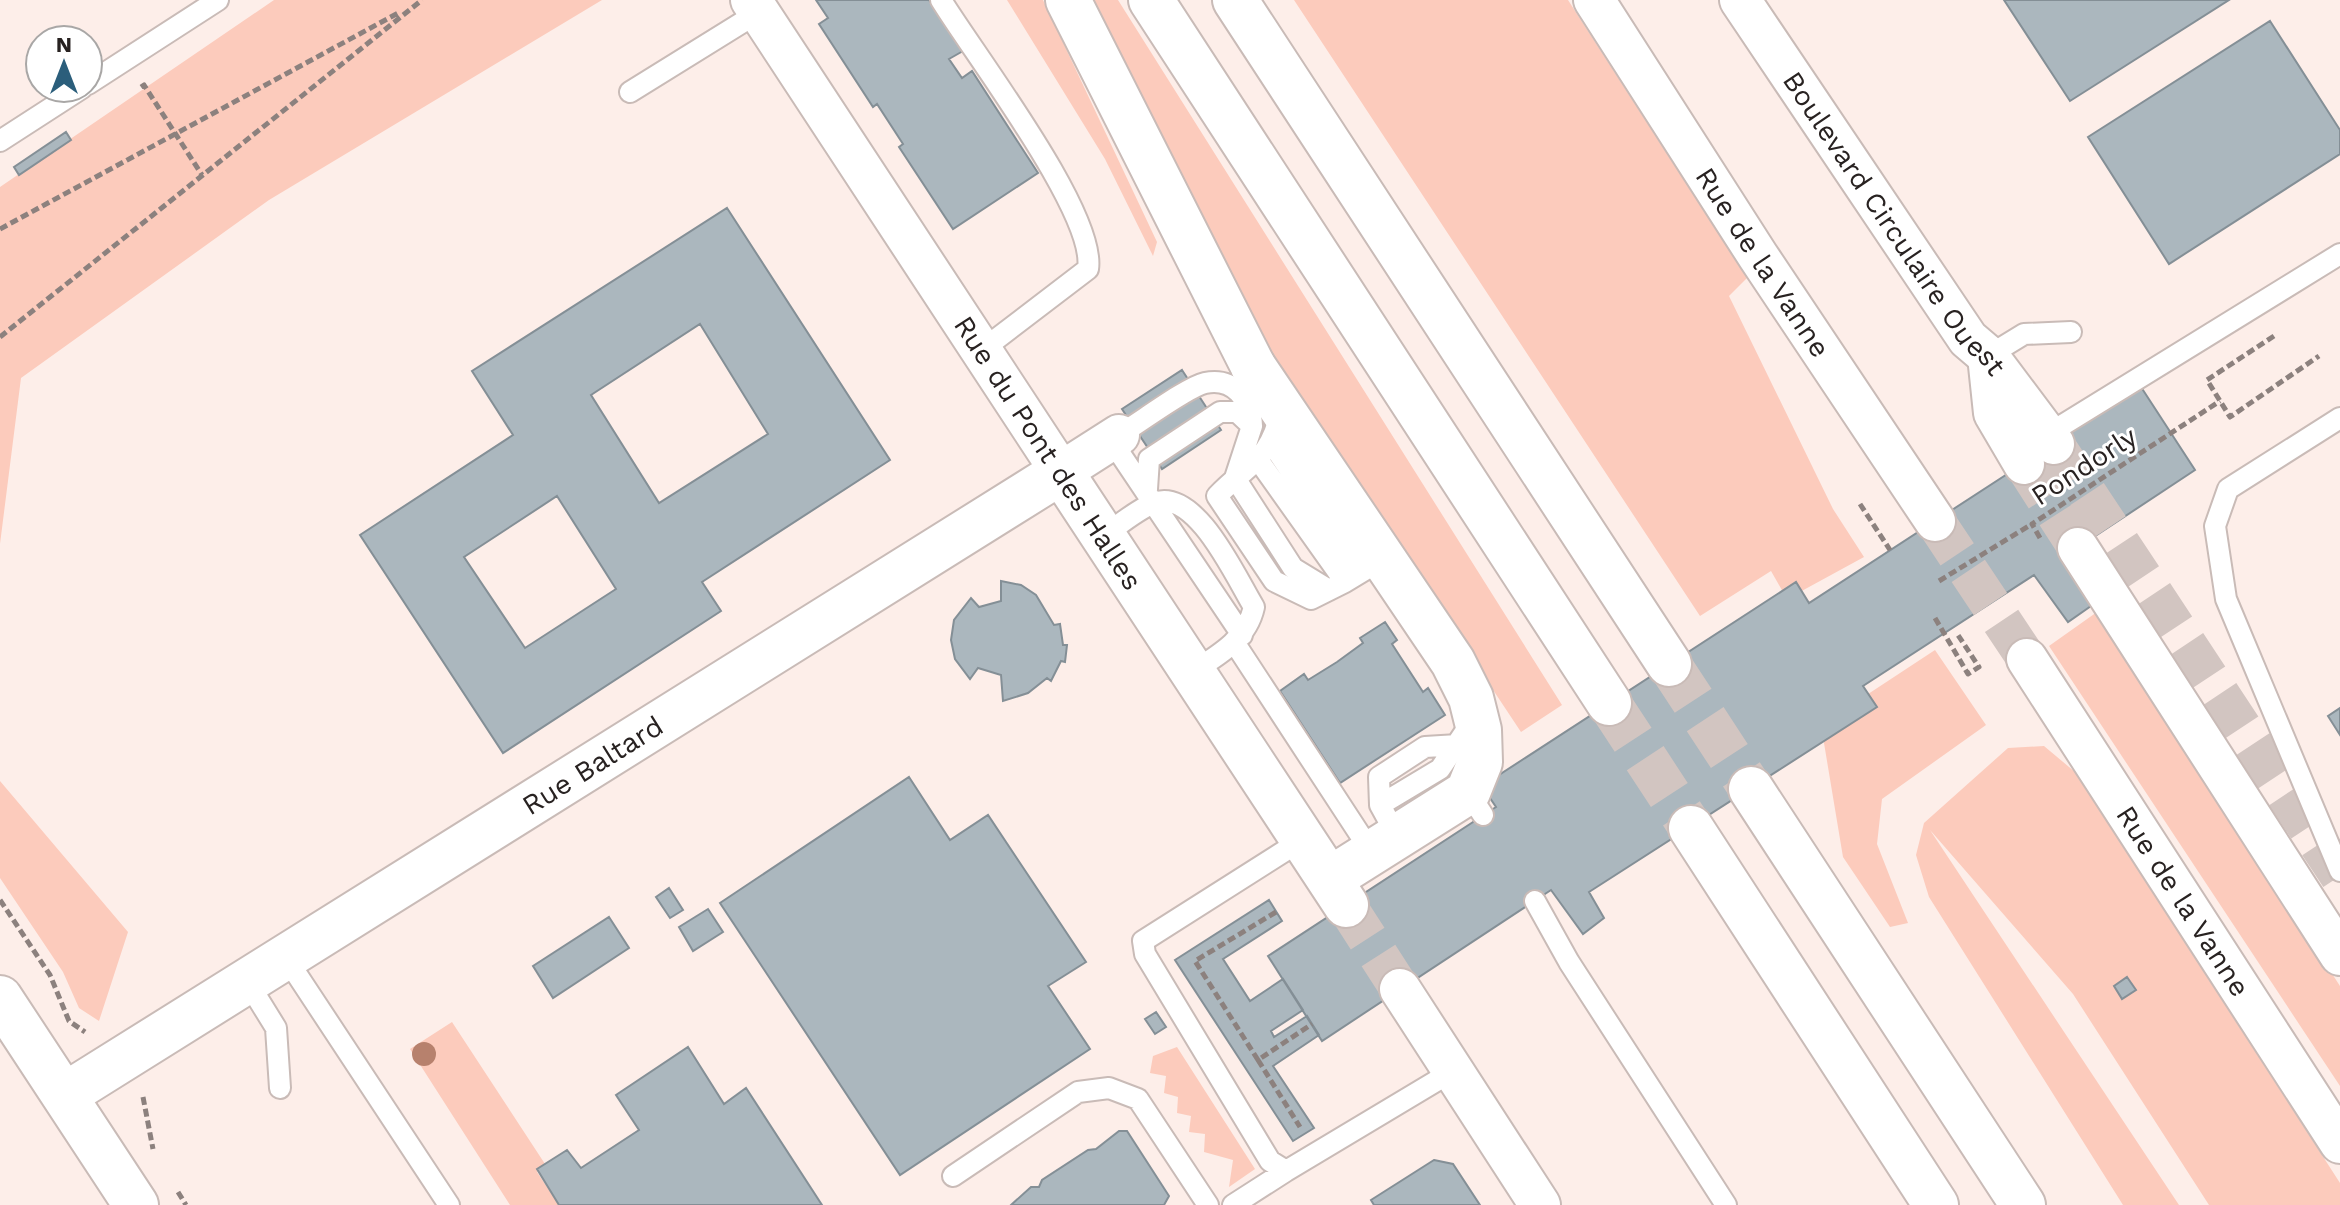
<svg xmlns="http://www.w3.org/2000/svg" width="2340" height="1205" viewBox="0 0 2340 1205" font-family="'Work Sans',sans-serif">
<style>
.green{fill:#fccbbc}
.building{fill:#abb7be;stroke:#848f96;stroke-width:2;fill-rule:evenodd}
.lines{fill:none;stroke-linecap:round;stroke-linejoin:round}
.minor-tunnel{stroke:#d2c5c1;stroke-width:40;stroke-dasharray:40 20;stroke-linecap:butt}
.motorway-tunnel{stroke:#d2c5c1;stroke-width:44;stroke-dasharray:44 22;stroke-linecap:butt}
.service-casing{stroke:#c9bbb7;stroke-width:24}
.minor-casing{stroke:#c9bbb7;stroke-width:44}
.tertiary-casing{stroke:#c9bbb7;stroke-width:48}
.secondary-casing{stroke:#c9bbb7;stroke-width:48}
.motorway-casing{stroke:#c9bbb7;stroke-width:48}
.path{stroke:#8c817e;stroke-width:5;stroke-dasharray:8 4;stroke-linecap:butt}
.service{stroke:#fff;stroke-width:20}
.minor{stroke:#fff;stroke-width:40}
.tertiary{stroke:#fff;stroke-width:44}
.secondary{stroke:#fff;stroke-width:44}
.motorway{stroke:#fff;stroke-width:44}
.tree{fill:#b7816d}
.labels{text-anchor:middle;dominant-baseline:central;stroke-width:6;stroke-linejoin:round;paint-order:stroke}
.street-label{font-size:28px;fill:#282221;stroke:#fff}
</style>
<rect width="100%" height="100%" fill="#fdeee9"/>
<path class="green" d="M274,0H602L269,200L21,378L0,544V187Z
M1007,0H1043L1157,242L1153,256L1105,159Z
M1095,0H1118L1562,705L1521,732L1270,354L1092,18Z
M1294,0H1568L1747,278L1729,296L1833,509L1864,557L1787,599L1771,571L1700,616Z
M2097,612L2340,986V1086L2049,646Z
M1935,650L1986,725L1882,799L1877,844L1908,923L1890,927L1843,857L1821,725Z
M2044,746L2075,772L2340,1183V1205H2209L2073,994L1930,830L2179,1205H2123L1929,897L1916,855L1924,823L2008,748Z
M0,781L128,932L99,1021L79,1008L63,972L0,878Z
M452,1022L545,1164L537,1172L559,1205H510L410,1049Z
M1177,1047L1255,1169L1229,1187L1233,1160L1204,1152L1205,1134L1189,1132L1191,1116L1177,1113L1178,1097L1164,1093L1166,1076L1150,1073L1153,1056Z"/>
<path class="building" d="M816,0H929L963,51L949,59L962,78L972,71L1038,173L953,229L899,147L903,144L877,104L873,107L819,24L828,18Z
M2004,0H2229L2070,101Z
M2270,21L2340,130V154L2169,264L2088,137Z
M66,132L71,140L19,175L14,167Z
M727,208L890,460L702,582L721,611L503,753L360,535L513,435L472,371ZM700,324L768,434L659,503L591,395ZM557,496L616,589L525,648L464,557Z
M1182,370L1221,430L1162,469L1122,409Z
M2141,387L2195,470L2062,558L2091,606L2068,622L2034,575L1863,686L1877,707L1589,892L1604,918L1583,934L1551,890L1322,1041L1268,956L1496,807L1482,786L1796,582L1809,603Z
M1001,581L1021,585L1036,595L1054,625L1060,624L1063,645H1067L1065,662L1061,661L1051,681L1047,678L1028,693L1003,701L1001,675L978,668L970,679L955,659L951,640L954,620L971,598L979,607L1001,601Z
M1385,622L1397,640L1392,644L1423,692L1428,688L1445,715L1340,783L1280,691L1304,674L1308,680L1337,662L1363,643L1360,638Z
M2340,708V735L2328,716Z
M909,777L950,840L988,815L1086,962L1048,986L1090,1049L900,1175L720,903Z
M669,888L683,910L670,918L656,897Z
M1269,900L1282,921L1223,959L1250,1001L1283,979L1303,1010L1271,1031L1274,1037L1307,1016L1319,1035L1273,1066L1314,1128L1293,1141L1175,960Z
M708,909L723,932L693,951L679,927Z
M609,917L629,948L553,998L533,966Z
M2127,977L2136,990L2122,999L2114,986Z
M1156,1012L1166,1027L1155,1034L1145,1019Z
M688,1047L724,1104L746,1088L822,1205H559L537,1169L567,1150L581,1168L639,1130L616,1095Z
M1119,1131H1127L1169,1196L1164,1205H1011L1031,1187H1039L1042,1180L1088,1150L1096,1149Z
M1434,1160L1453,1164L1480,1205H1374L1371,1200Z"/>
<g class="lines">
<path class="minor-tunnel" d="M2054,444L2340,876
M2024,464L2078,548
M1935,521L2027,659
M1346,905L1400,989"/>
<path class="motorway-tunnel" d="M1669,664L1751,789
M1609,703L1691,828"/>
<defs>
<path id="service" d="M941,0C974,54 1097,214 1088,269L982,350
M88,84L218,0
M630,92L759,12
M0,141L82,88
M1988,356L2024,334L2071,332
M1281,411C1269,462 1250,462 1217,496L1274,581L1311,599L1345,582
M2340,418L2228,489L2215,526L2226,599L2340,871
M1275,437L1279,454L1359,572
M2040,439L2340,254
M1259,461L1345,582L1383,559
M1147,489L1149,459L1220,412H1237L1252,426L1235,478L1293,568L1329,590
M1102,537C1118,526 1136,510 1154,503C1196,487 1236,578 1254,607C1247,639 1219,655 1192,672
M1242,635L1121,455L1119,435C1138,424 1187,387 1205,383C1234,377 1251,400 1252,426
M1234,642L1372,853
M1468,792L1483,815
M1380,805L1379,777L1425,747L1458,745
M1397,836L1380,805L1440,769L1471,723
M1302,840L1143,941L1145,954L1270,1161L1286,1171L1453,1071
M1535,901L1569,962L1726,1205
M286,958L449,1205
M247,981L276,1028L280,1088
M953,1176L1078,1092L1109,1088L1138,1099L1208,1205
M1233,1205L1286,1171"/>
<g id="minor">
<path d="M751,0L1061,472L1119,435"/>
<path id="s1" d="M1594,0L1758,256L1935,521"/>
<path id="s2" d="M1740,0L1968,339L1988,356L2054,444"/>
<path d="M1988,356L1994,413L2024,464"/>
<path d="M2078,548L2340,955"/>
<path id="s3" d="M2027,659L2340,1143"/>
<path d="M1400,989L1540,1205"/>
</g>
<g id="tertiary">
<path d="M1253,366L1453,662L1471,698L1479,730L1480,762L1468,792L1330,879"/>
<path id="s4" d="M65,1095L1061,472L1346,905"/>
</g>
<path id="secondary" d="M0,998L136,1205"/>
<path id="motorway" d="M1068,0L1253,366
M1151,0L1609,703
M1235,0L1669,664
M1751,789L2023,1205
M1691,828L1936,1205"/>
</defs>
<use href="#service" class="service-casing"/>
<use href="#minor" class="minor-casing"/>
<use href="#tertiary" class="tertiary-casing"/>
<use href="#secondary" class="secondary-casing"/>
<use href="#motorway" class="motorway-casing"/>
<path class="path" d="M141,87L144,85L202,175
M0,229L400,12
M2274,336L2207,380L2230,417L2319,356
M0,337L422,0
M1860,504L1890,550
M2040,538L2032,524L2220,401
M1939,581L2032,524
M1935,618L1968,674L1979,667L1958,635
M0,900L50,975L69,1021L85,1032
M1276,912L1195,961L1258,1060L1312,1024
M1258,1060L1300,1127
M143,1097L153,1149
M178,1192L186,1205"/>
<use href="#service" class="service"/>
<use href="#minor" class="minor"/>
<use href="#tertiary" class="tertiary"/>
<use href="#secondary" class="secondary"/>
<use href="#motorway" class="motorway"/>
</g>
<circle class="tree" cx="424" cy="1054" r="12"/>
<g class="labels">
<g class="street-label">
<text stroke="none"><textPath href="#s2" startOffset="272">Boulevard Circulaire Ouest</textPath></text>
<text stroke="none"><textPath href="#s1" startOffset="312">Rue de la Vanne</textPath></text>
<text transform="translate(1048 453) rotate(57)">Rue du Pont des Halles</text>
<text transform="translate(2084 466) rotate(-33)">Pondorly</text>
<text stroke="none"><textPath href="#s4" startOffset="622">Rue Baltard</textPath></text>
<text stroke="none"><textPath href="#s3" startOffset="288">Rue de la Vanne</textPath></text>
</g>
</g>
<g transform="translate(64 64)"><circle r="38" fill="#ffffff" stroke="#a9a7a6" stroke-width="2"/>
<path d="M0-6L14 30L0 20L-14 30Z" fill="#2b5e7b"/>
<text y="-12" font-size="22" font-weight="bold" text-anchor="middle" fill="#282221">N</text>
</g>
</svg>
